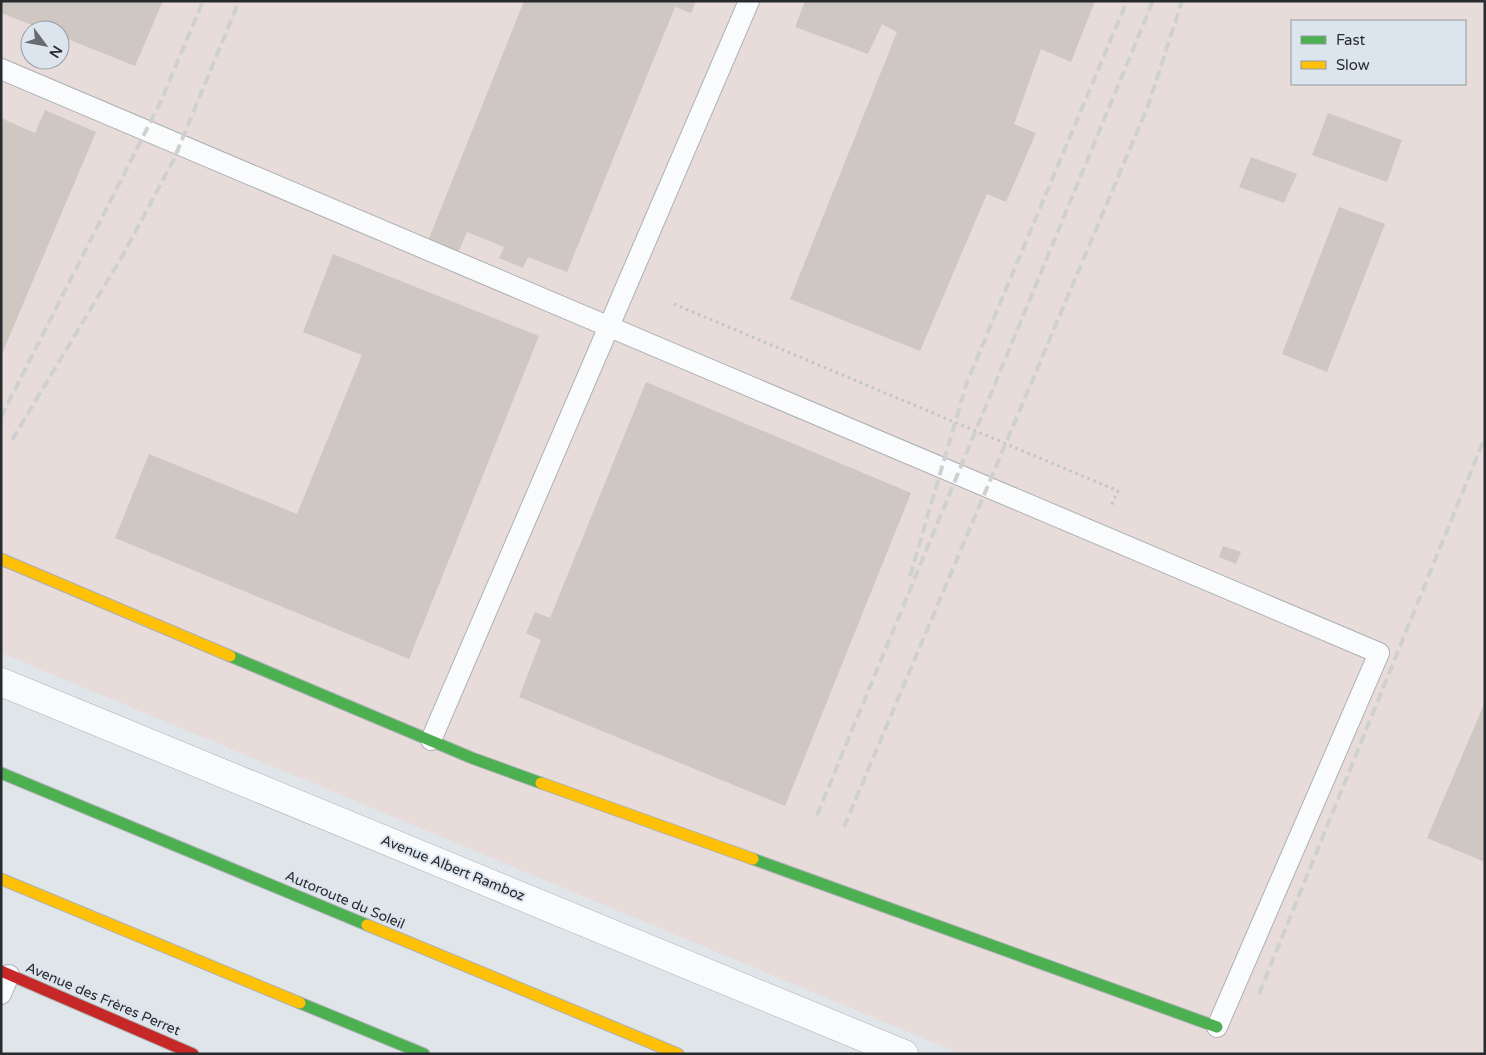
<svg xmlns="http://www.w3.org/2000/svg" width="1486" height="1055" viewBox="0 0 1486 1055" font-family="'Varela Round',sans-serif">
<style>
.industrial{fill:#e7dcd9;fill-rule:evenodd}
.building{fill:#cfc7c1}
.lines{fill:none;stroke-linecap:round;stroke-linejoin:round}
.lane-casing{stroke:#acb0b4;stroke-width:22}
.street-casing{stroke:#acb0b4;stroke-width:29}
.fast-casing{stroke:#acb0b4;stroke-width:13}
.slow-casing{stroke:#acb0b4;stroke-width:13}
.jam-casing{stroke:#acb0b4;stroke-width:13}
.path{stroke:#c2c5c6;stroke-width:3;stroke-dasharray:2.5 4;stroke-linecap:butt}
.lane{stroke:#fafbfc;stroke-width:20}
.street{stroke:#fafbfc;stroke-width:28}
.fast{stroke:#4caf50;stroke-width:11}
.slow{stroke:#ffc107;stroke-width:11}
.jam{stroke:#c62828;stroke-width:11}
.rail{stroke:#cfd1d1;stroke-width:4;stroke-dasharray:10 5;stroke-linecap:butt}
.labels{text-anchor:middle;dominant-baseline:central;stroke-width:4;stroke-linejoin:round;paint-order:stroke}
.street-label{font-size:14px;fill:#272b2e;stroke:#dce5ee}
</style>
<rect width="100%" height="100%" fill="#e0e5ea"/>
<path class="industrial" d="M1,1H1485V1054H961L1,653ZM1292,21H1465V84H1292ZM30,30H60V60H30Z"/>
<path class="building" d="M1,1H163L135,66L60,36V30H45L1,13Z
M524,1H696L691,13L675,7L567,272L528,257L523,268L499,258L504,247L467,232L458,253L428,241Z
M805,1H1095L1071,62L1041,49L1014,124L1036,133L1006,202L987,194L920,351L790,299L897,32L882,24L868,54L795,27Z
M45,110L96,132L1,356V118L35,133Z
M1328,113L1402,140L1387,182L1312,155Z
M1251,157L1297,174L1284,203L1239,187Z
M1339,207L1385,224L1327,372L1282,354Z
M333,254L539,336L409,659L115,538L149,454L297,514L362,355L303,332Z
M646,382L911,493L785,806L519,697L541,640L526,633L535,612L550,618Z
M1223,546L1241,552L1236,564L1219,557Z
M1485,702V862L1427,838Z"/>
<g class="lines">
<defs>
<path id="lane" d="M1,69L1379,653L1217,1027
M431,740L749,1
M1,994L9,975"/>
<path id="street" d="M1,682L904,1054"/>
<path id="fast" d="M230,656L472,758L541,783
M1,773L367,925
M753,859L1217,1027
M300,1003L424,1054"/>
<path id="slow" d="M1,559L230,656
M541,783L753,859
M1,879L300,1003
M367,925L678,1054"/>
<path id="jam" d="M1,971L193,1054"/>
</defs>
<use href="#lane" class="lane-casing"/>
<use href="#street" class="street-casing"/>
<use href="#fast" class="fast-casing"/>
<use href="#slow" class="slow-casing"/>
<use href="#jam" class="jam-casing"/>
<path class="path" d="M674,304L1118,491L1111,506"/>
<use href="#lane" class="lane"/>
<use href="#street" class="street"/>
<use href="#fast" class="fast"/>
<use href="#slow" class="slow"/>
<use href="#jam" class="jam"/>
<path class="rail" d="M1,417L161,101L203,1
M12,440L123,255L174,159L239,1
M910,576L967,382L1127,1
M817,815L1153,1
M844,827L1148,106L1182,1
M1259,994L1485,437"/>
</g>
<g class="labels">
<g class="street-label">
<text transform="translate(453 868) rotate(22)">Avenue Albert Ramboz</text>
<text transform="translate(345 900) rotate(23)">Autoroute du Soleil</text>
<text transform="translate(103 999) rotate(23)">Avenue des Frères Perret</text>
</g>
</g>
<rect width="1486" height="1055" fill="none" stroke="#272b2e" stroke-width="5"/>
<rect x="1291" y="20" width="175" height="65" fill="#dce5ee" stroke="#949ba1"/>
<rect x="1301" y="36" width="25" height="8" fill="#4caf50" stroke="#949ba1"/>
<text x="1336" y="45" font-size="15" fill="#272b2e">Fast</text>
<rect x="1301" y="61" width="25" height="8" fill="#ffc107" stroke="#949ba1"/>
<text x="1336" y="70" font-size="15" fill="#272b2e">Slow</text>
<g transform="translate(45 45) rotate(122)"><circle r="24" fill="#dce5ee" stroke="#949ba1"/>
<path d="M0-4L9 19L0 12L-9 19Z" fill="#686c70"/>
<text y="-8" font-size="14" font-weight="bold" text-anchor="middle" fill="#272b2e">N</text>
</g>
</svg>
